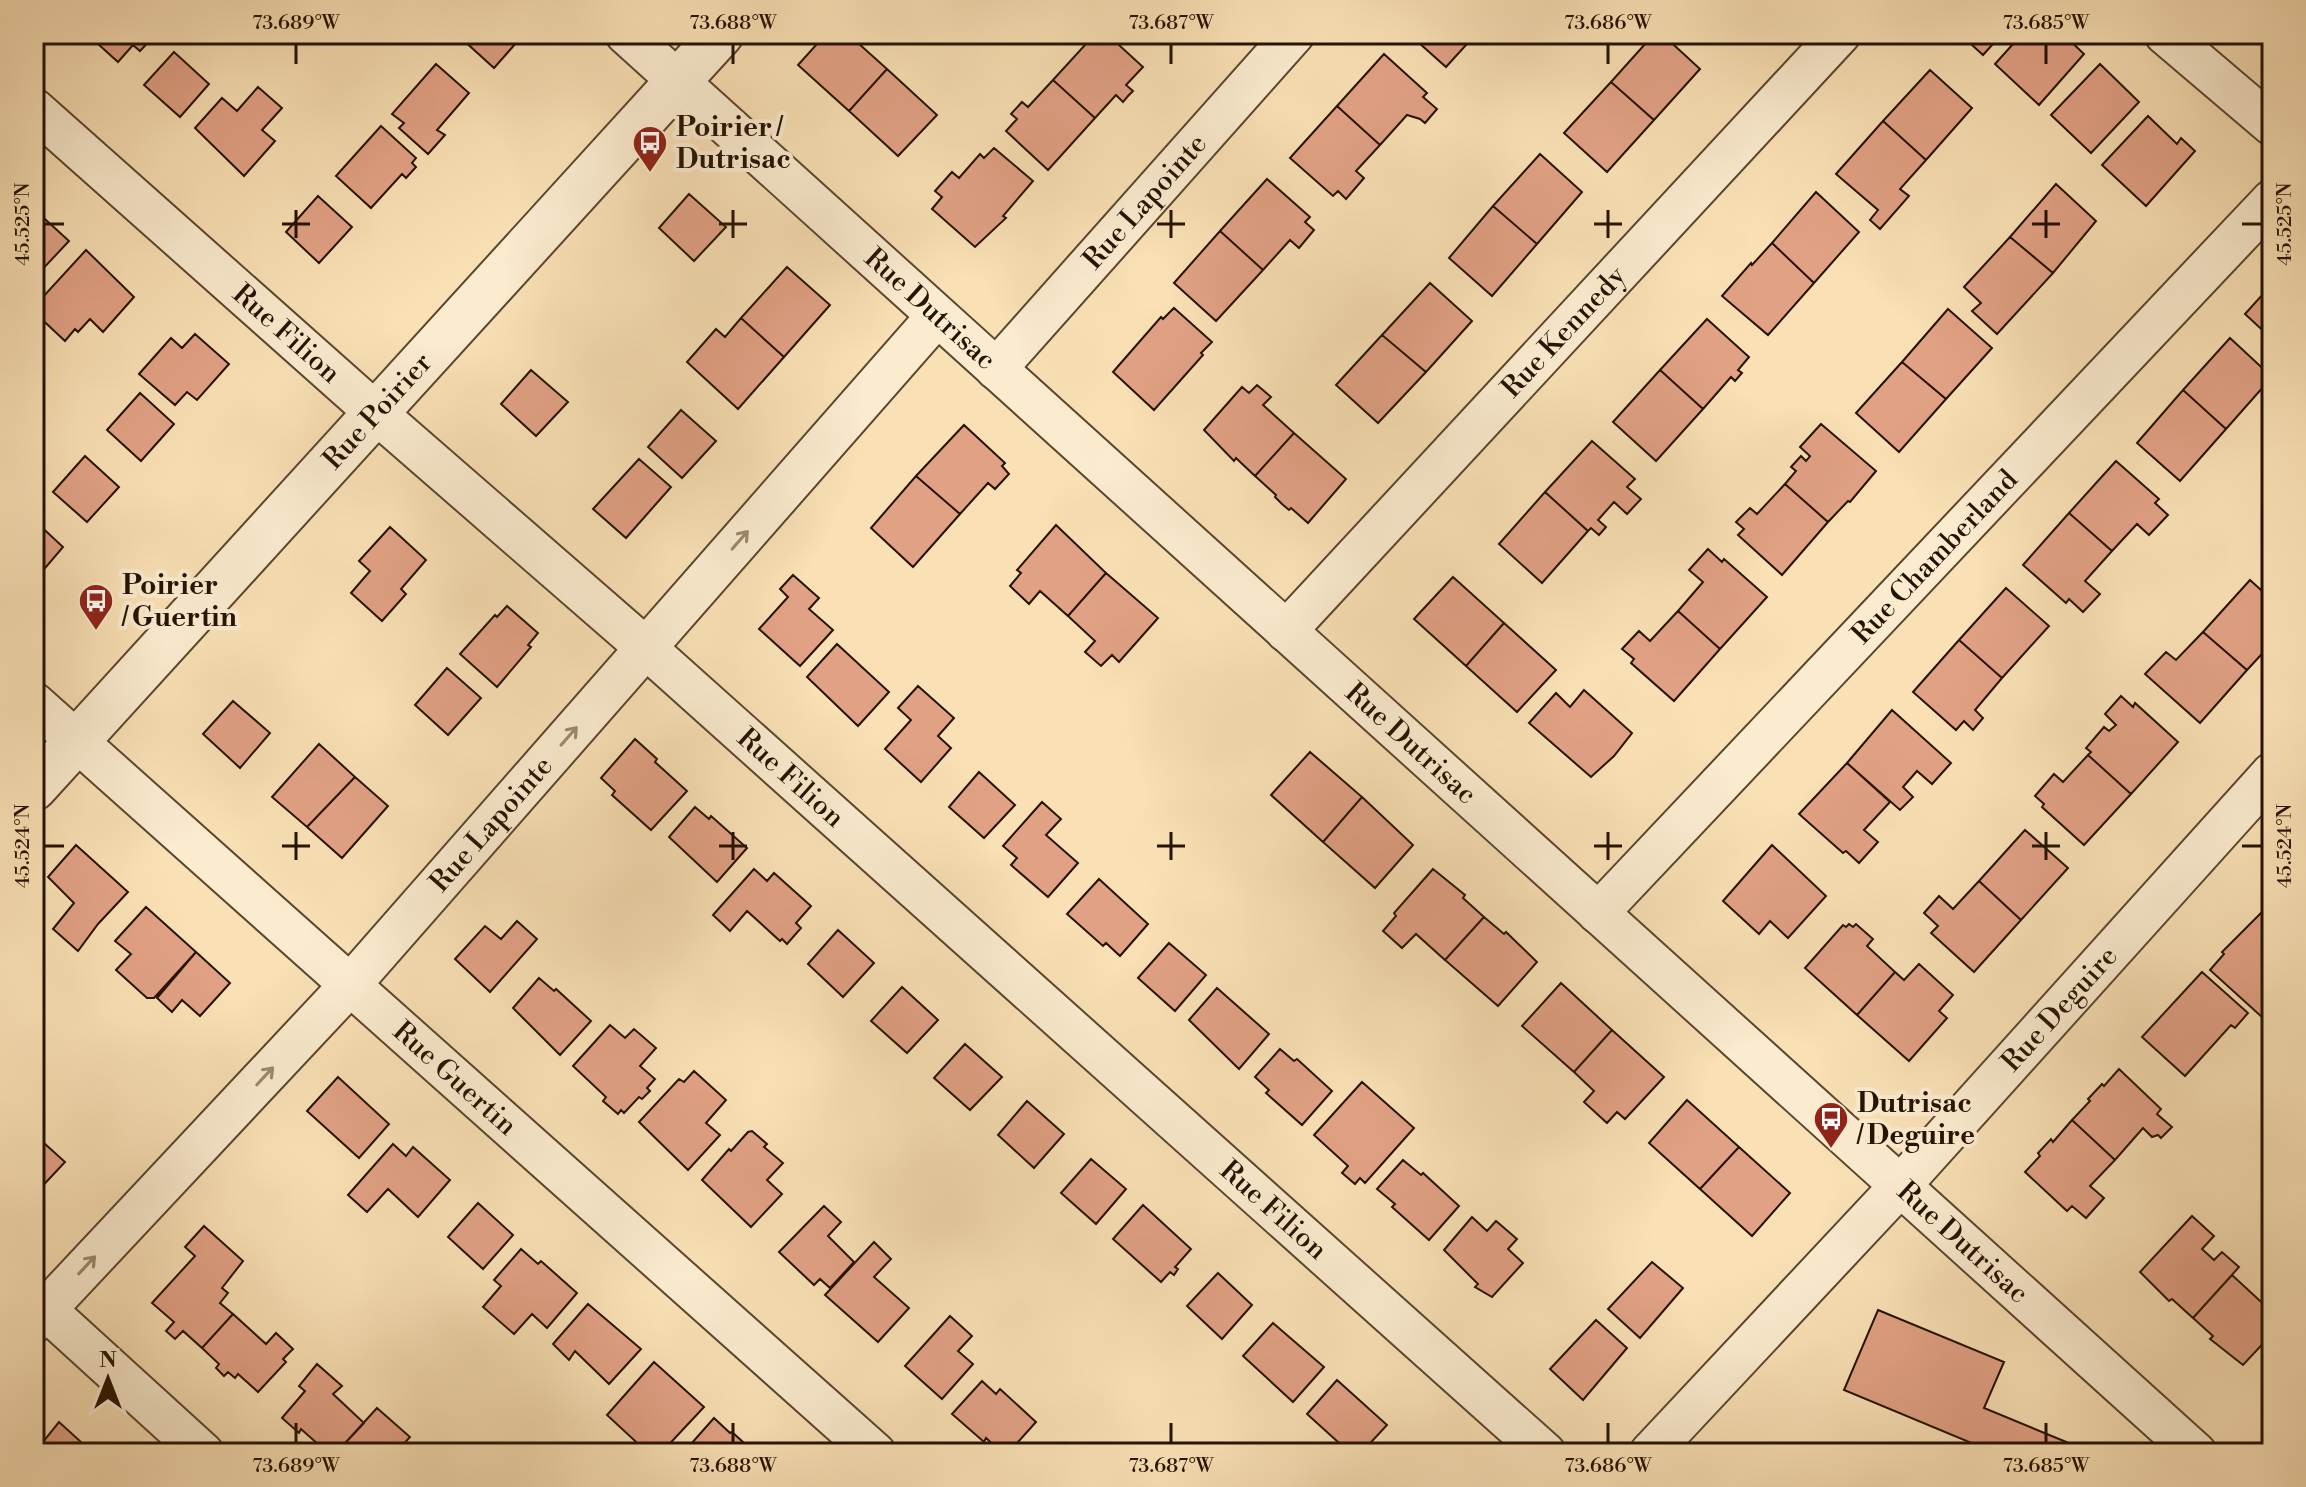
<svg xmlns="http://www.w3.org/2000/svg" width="2306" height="1487" viewBox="0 0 2306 1487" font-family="'Libre Bodoni',serif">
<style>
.building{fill:#e1a185;stroke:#251200;stroke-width:2}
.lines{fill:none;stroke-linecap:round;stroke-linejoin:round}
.minor-casing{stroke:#5a462d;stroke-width:44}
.tertiary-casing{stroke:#5a462d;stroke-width:48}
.minor{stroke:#fbebcf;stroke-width:40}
.tertiary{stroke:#fbebcf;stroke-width:44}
.oneway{stroke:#9b8972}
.ticks{fill:none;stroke:#251200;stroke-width:3}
.labels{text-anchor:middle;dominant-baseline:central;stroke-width:8;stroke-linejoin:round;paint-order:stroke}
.poi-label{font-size:28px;font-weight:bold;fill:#251200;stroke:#fbebcf;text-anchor:start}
.street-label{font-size:28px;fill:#251200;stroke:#fbebcf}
.neatline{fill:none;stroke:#251200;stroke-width:3}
.ticks-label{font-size:20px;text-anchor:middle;fill:#251200}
</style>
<rect width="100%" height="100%" fill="#f9e0b5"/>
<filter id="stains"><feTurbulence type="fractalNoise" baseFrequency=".0025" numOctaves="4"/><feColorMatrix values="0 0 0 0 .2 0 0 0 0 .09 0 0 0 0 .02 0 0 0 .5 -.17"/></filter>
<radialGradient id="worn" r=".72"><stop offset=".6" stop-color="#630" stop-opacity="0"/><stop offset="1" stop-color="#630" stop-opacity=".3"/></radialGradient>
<path class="building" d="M87,34H152L154,36L140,51L133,45L118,62Z
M464,34H524L494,68L461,38Z
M826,34H848L887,69L849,111L798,65Z
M1095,34H1107L1143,67L1126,85L1133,91L1128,96L1123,102L1116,95L1095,118L1053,80Z
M1409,34H1476L1446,67Z
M1654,34H1662L1700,69L1654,120L1611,82Z
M1709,34H1727L1719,42Z
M1960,34H2002L1983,55Z
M2022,34H2063L2084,54L2039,105L1995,64Z
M174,52L209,84L180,117L144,85Z
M1384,54L1427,93L1423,97L1437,109L1425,123L1420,119L1407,115L1380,145L1337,106Z
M436,64L469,93L437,130L445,135L428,154L399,128L404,123L392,114Z
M2100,64L2139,102L2091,153L2051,115Z
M887,69L937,115L898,156L849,111Z
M1930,70L1972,108L1926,160L1883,121Z
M1053,80L1095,118L1048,170L1006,131L1017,119L1011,114L1022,102L1028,107Z
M1611,82L1654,120L1607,172L1564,133Z
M258,87L282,108L262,130L275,141L244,176L195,128L222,98L237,111Z
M1337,106L1380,145L1356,171L1364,178L1346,199L1338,191L1333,196L1290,158Z
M2148,116L2177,144L2181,138L2195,151L2146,206L2102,165Z
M1883,121L1926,160L1900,189L1909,196L1880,229L1870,220L1878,210L1836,174Z
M381,126L416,158L412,163L416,167L406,178L402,174L371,208L336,176Z
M994,148L1033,181L1003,216L1006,218L975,247L932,209L942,197L935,191L952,172L959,178L980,154L984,158Z
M1540,154L1582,192L1537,244L1493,206Z
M1267,179L1310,217L1305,222L1314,230L1299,248L1290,240L1263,270L1220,231Z
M2056,184L2096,221L2053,273L2010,237Z
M1816,192L1859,232L1814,283L1772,243Z
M689,194L726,227L694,261L659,228Z
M318,196L352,227L319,263L286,232Z
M1493,206L1537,244L1492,296L1449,258Z
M34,209L69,241L39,273L34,269Z
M1220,231L1263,270L1216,321L1174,283Z
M2010,237L2053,273L1997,334L1972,311L1981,303L1964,287Z
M1772,243L1814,283L1768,335L1722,296L1751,263L1752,265Z
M86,250L134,297L103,332L90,319L78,332L75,329L65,341L34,312L41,299Z
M787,267L830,305L784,357L741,318Z
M1430,283L1472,321L1426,372L1382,335Z
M2272,284V339L2245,314Z
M1174,308L1212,342L1201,353L1203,355L1154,410L1113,372L1161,317L1163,319Z
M1948,309L1992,348L1946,399L1902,362Z
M741,318L784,357L738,409L687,362L716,329L725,337Z
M1707,319L1749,357L1738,370L1742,373L1735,381L1731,377L1703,409L1660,370Z
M195,334L229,364L197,400L187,392L175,405L139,374L171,338L182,348Z
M1382,335L1426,372L1378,423L1336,385Z
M2230,338L2272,377L2226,429L2183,390Z
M1902,362L1946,399L1899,452L1856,413Z
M531,370L568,402L536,436L501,404Z
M1660,370L1703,409L1656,461L1613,422Z
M1257,385L1271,397L1263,405L1294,433L1255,476L1236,458L1234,461L1204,430L1242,387L1249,393Z
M2183,390L2226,429L2180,481L2137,443Z
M140,393L174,424L141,461L107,430Z
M681,410L716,441L682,478L648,447Z
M1821,424L1876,471L1850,502L1848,501L1828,522L1785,484L1796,471L1791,467L1801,456L1806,461L1810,456L1800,447Z
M964,425L1005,463L1002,466L1009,474L995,489L988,483L960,514L916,476Z
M1294,433L1346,479L1308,523L1291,508L1289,510L1282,504L1275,497L1276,495L1255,476Z
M1592,441L1635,479L1627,487L1641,499L1627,514L1614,502L1598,520L1606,527L1599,535L1591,528L1588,531L1545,492Z
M85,456L119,487L87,522L53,492Z
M639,459L671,487L626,538L593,509Z
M2116,461L2159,499L2155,503L2168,515L2149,535L2137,524L2112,551L2069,513Z
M916,476L960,514L913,567L871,528Z
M1785,484L1828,522L1782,575L1738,535L1744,529L1736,522L1750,508L1757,514Z
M1545,492L1588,531L1542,583L1499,544Z
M2069,513L2112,551L2085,581L2100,594L2083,612L2069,599L2066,603L2023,565Z
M34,520L63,547L34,581Z
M1056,525L1106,573L1068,616L1040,591L1029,604L1010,586L1021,573L1017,570Z
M390,527L426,560L401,589L406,594L382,621L351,593L370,571L359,561Z
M1708,549L1722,562L1724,559L1767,597L1720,649L1678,611L1703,582L1689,570Z
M1106,573L1158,618L1119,662L1112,655L1101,666L1085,652L1095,641L1068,616Z
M793,575L819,598L809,609L833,630L800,666L759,629L788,597L780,589Z
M1453,577L1504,623L1466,666L1414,619Z
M2250,580L2272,600V643L2247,670L2203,632Z
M2006,588L2049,626L2002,678L1959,640Z
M507,606L538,633L528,645L531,647L497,687L460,654L495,615L497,617Z
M1678,611L1720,649L1674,701L1631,663L1634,659L1622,649L1639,631L1650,641Z
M1504,623L1556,670L1517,712L1466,666Z
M2203,632L2247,670L2200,723L2145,674L2166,652L2176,660Z
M1959,640L2002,678L1975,710L1983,718L1973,730L1964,721L1956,730L1913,692Z
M837,644L889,692L858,726L807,677Z
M447,668L481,698L448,735L415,705Z
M918,686L954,718L938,736L951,748L921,782L885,749L911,720L898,708Z
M1584,690L1632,733L1614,756L1591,777L1529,723L1556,693L1570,707Z
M2121,696L2133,707L2135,703L2178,742L2131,794L2088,755L2091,752L2086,748L2104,727L2109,731L2116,725L2105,714Z
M233,701L270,733L240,768L203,734Z
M1892,710L1951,763L1932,784L1917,771L1903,787L1913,797L1900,810L1847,763Z
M635,739L657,759L655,762L687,791L651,830L612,795L615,791L601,778Z
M319,744L355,777L307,827L272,797Z
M1310,752L1362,797L1323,842L1271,795Z
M2088,755L2131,794L2084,845L2042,807L2044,804L2035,796L2054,774L2063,782Z
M1847,763L1890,802L1864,830L1878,842L1859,863L1846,851L1843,853L1799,814Z
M979,772L1015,805L984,838L949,807Z
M355,777L388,806L342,858L307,827Z
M1362,797L1413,845L1375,888L1323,842Z
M1042,802L1061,819L1046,835L1078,863L1048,897L1011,865L1017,858L1003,846Z
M695,807L709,819L711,816L747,848L717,882L669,837Z
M2025,830L2068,868L2021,920L1979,881Z
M76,845L128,892L98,924L78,951L53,929L74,903L48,877Z
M1772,845L1826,896L1788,938L1770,921L1759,934L1723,901Z
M754,869L767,881L774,873L811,906L796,923L801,928L787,944L782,939L780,941L747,911L730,931L713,915Z
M1433,869L1465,895L1463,898L1484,917L1445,960L1416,934L1402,948L1383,931L1396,916L1394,913Z
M1099,879L1148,924L1120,956L1106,943L1103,946L1067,914Z
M1979,881L2021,920L1974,972L1931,933L1938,926L1924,913L1939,896L1953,909Z
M2271,903L2272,1009L2263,1018L2210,970L2224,954L2222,952Z
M146,907L196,952L154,998H147L116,970L131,954L115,941Z
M1484,917L1504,934L1506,932L1537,962L1498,1006L1445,960Z
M517,921L537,939L490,992L455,959L485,926L501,939Z
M1849,924L1853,927L1856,924L1873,939L1867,946L1895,972L1857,1015L1805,968L1843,925L1846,927Z
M838,930L874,963L843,997L808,964Z
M1169,943L1206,975L1175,1011L1138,978Z
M196,952L230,983L200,1016L182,1000L172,1012L157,998Z
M1919,964L1953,995L1939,1011L1947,1018L1909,1061L1857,1015L1895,972L1904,980Z
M2202,972L2248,1013L2235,1028L2231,1025L2185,1076L2142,1037Z
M539,978L554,991L556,989L591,1021L560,1055L513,1008Z
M1561,983L1612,1030L1574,1072L1522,1026Z
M902,987L938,1020L907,1053L871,1021Z
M1217,988L1269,1034L1239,1069L1189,1020Z
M610,1025L625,1038L634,1029L656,1048L640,1066L655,1079L647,1088L650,1091L642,1099L639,1097L624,1113L621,1110L618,1114L603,1101L606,1097L573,1066Z
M1612,1030L1664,1077L1625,1119L1617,1112L1607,1123L1584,1102L1594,1091L1574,1072Z
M965,1044L1002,1077L970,1110L934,1078Z
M1280,1049L1294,1061L1297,1059L1332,1091L1302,1125L1266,1093L1269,1090L1255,1077Z
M2119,1069L2161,1109L2157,1114L2172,1127L2161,1138L2158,1135L2152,1137L2143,1128L2115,1160L2072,1120L2090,1101L2088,1099L2102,1084L2104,1086Z
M694,1071L726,1100L706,1123L720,1135L688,1170L639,1122L679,1079L684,1082Z
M338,1077L389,1124L359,1158L307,1111Z
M1362,1082L1414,1128L1365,1183L1360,1178L1355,1184L1342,1173L1348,1166L1314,1135Z
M1687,1100L1739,1147L1700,1189L1649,1143Z
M1027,1101L1064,1134L1034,1168L998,1135Z
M2072,1120L2115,1160L2090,1186L2104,1198L2086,1218L2072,1206L2067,1211L2025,1172L2040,1156L2038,1153L2051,1139L2053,1142Z
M752,1131L767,1144L764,1147L783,1163L767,1180L782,1194L751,1227L702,1180L729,1149L731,1151L748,1132Z
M34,1134L65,1162L35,1194L34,1193Z
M393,1144L406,1156L413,1147L450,1180L418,1217L388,1189L367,1212L348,1195Z
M1739,1147L1790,1193L1752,1236L1700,1189Z
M1091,1159L1126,1189L1096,1224L1061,1193Z
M1403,1160L1421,1175L1423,1173L1459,1206L1429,1240L1392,1207L1395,1204L1377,1189Z
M478,1203L513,1235L483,1269L448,1237Z
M1143,1205L1191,1249L1175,1267L1178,1269L1174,1275L1170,1272L1161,1282L1113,1239Z
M824,1206L841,1222L828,1236L854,1262L830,1288L820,1279L814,1285L779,1252Z
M2192,1216L2214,1236L2202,1249L2214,1260L2222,1252L2239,1267L2193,1318L2172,1299L2169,1301L2140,1272Z
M1472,1217L1487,1231L1496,1221L1517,1239L1508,1249L1523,1263L1492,1297L1475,1287L1478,1284L1444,1250Z
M204,1226L243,1261L222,1288L228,1293L220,1303L233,1314L202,1348L183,1331L175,1339L166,1331L174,1322L152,1303L195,1256L185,1247Z
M874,1242L891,1259L874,1277L909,1308L878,1342L825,1295Z
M521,1249L538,1264L541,1261L577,1293L547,1328L532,1314L514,1334L483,1307L501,1286L494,1280Z
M1652,1262L1683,1288L1640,1338L1608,1309Z
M1218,1273L1252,1305L1222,1339L1187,1306Z
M2232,1275L2272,1312V1334L2243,1365L2210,1339L2213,1336L2193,1318Z
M588,1304L641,1349L609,1384L575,1351L569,1360L553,1344Z
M1878,1310L2004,1362L1984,1408L2093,1453H1970L1974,1444L1844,1390Z
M233,1314L266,1344L276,1333L293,1349L283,1359L286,1362L258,1392L238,1374L235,1378L228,1372L224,1376L216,1368L219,1364L202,1348Z
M950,1316L972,1336L958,1351L973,1364L942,1399L905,1366Z
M1596,1320L1627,1348L1583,1400L1550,1369Z
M1273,1323L1324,1367L1293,1402L1243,1356Z
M654,1362L704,1407L661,1453H648L607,1415Z
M317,1364L342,1386L333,1394L364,1423L336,1453H328L301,1429L299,1433L282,1418L305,1391L299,1386Z
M1337,1380L1387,1425L1361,1453H1338L1332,1448L1338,1442L1307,1414Z
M982,1381L996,1394L1000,1389L1036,1422L1008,1453H1002L986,1438L984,1442L952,1414Z
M377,1408L410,1437L398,1450L402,1453H336Z
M714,1418L730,1433L732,1432L755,1453H683Z
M59,1422L93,1453H34Z
M1066,1443L1076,1453H1057Z"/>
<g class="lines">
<defs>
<g id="minor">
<path id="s1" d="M626,34L2196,1453"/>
<path d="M2165,34L2272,125"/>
<path id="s2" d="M34,109L376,413L646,648L1545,1453"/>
<path id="s3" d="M996,369L1294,34"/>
<path id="s4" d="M1286,631L1840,34"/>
<path id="s5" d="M34,703L875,1453"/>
<path id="s6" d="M1598,913L2272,200"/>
<path d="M34,1299L203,1453"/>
<path id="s7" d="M34,1322L350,985L937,316"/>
<path id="s8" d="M1650,1453L1900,1186L2272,773"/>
</g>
<g id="tertiary">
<path id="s9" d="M34,788L721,34"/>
</g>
</defs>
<use href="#minor" class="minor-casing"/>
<use href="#tertiary" class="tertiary-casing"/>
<use href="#minor" class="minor"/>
<use href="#tertiary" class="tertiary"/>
</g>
<defs><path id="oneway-shaft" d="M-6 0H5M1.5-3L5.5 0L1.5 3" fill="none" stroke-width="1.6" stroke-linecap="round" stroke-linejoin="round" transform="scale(2)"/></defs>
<g class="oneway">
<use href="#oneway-shaft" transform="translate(740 540) rotate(-49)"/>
<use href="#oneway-shaft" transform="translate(569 736) rotate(-49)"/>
<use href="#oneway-shaft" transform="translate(265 1076) rotate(-47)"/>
<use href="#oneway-shaft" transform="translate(87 1265) rotate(-47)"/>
</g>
<path class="ticks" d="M296,44V64M733,44V64M1171,44V64M1608,44V64M2046,44V64M296,210V238M733,210V238M1171,210V238M1608,210V238M2046,210V238M44,224H64M282,224H310M719,224H747M1157,224H1185M1594,224H1622M2032,224H2060M2242,224H2262M296,832V860M733,832V860M1171,832V860M1608,832V860M2046,832V860M44,846H64M282,846H310M719,846H747M1157,846H1185M1594,846H1622M2032,846H2060M2242,846H2262M296,1423V1443M733,1423V1443M1171,1423V1443M1608,1423V1443M2046,1423V1443"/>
<defs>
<symbol id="bus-pin" viewBox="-11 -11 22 30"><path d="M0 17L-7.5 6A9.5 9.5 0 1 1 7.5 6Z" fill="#8f2418" stroke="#fbebcf"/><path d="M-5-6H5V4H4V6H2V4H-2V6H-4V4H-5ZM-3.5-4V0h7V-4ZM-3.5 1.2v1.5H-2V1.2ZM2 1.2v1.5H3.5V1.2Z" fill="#fff"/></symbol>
</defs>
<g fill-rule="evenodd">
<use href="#bus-pin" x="630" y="123" width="40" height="54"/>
<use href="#bus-pin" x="76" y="581" width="40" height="54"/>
<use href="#bus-pin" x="1811" y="1099" width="40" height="54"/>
</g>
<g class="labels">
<g class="poi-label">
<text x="676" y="127">Poirier /<tspan x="676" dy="32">Dutrisac</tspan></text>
<text x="122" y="585">Poirier<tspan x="122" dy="32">/ Guertin</tspan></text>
<text x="1857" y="1103">Dutrisac<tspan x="1857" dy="32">/ Deguire</tspan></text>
</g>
<g class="street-label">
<text stroke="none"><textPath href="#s3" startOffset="224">Rue Lapointe</textPath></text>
<text stroke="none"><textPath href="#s1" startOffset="410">Rue Dutrisac</textPath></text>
<text stroke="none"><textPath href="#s4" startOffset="408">Rue Kennedy</textPath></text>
<text stroke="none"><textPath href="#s2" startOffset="338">Rue Filion</textPath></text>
<text stroke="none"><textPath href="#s9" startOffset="510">Rue Poirier</textPath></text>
<text stroke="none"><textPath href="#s6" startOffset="490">Rue Chamberland</textPath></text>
<text stroke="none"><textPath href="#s1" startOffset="1058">Rue Dutrisac</textPath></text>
<text stroke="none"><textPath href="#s2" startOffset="1010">Rue Filion</textPath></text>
<text stroke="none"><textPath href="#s7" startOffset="676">Rue Lapointe</textPath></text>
<text stroke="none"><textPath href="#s8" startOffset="604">Rue Deguire</textPath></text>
<text stroke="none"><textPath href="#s5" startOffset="564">Rue Guertin</textPath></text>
<text stroke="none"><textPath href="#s2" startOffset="1658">Rue Filion</textPath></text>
<text stroke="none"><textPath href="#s1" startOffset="1802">Rue Dutrisac</textPath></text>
</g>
</g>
<rect width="2306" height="1487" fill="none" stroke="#f9e0b5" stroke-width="88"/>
<g transform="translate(108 1379)" stroke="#fbebcf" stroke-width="6" paint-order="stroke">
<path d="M0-6L14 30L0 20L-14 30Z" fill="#251200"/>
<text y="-12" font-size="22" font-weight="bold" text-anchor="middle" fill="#251200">N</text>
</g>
<rect x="44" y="44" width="2218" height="1399" class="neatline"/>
<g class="ticks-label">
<text x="296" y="29">73.689°W</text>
<text x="733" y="29">73.688°W</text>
<text x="1171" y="29">73.687°W</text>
<text x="1608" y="29">73.686°W</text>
<text x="2046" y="29">73.685°W</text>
<text transform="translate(22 224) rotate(-90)" y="7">45.525°N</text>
<text transform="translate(2284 224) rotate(-90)" y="7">45.525°N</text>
<text transform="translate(22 846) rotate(-90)" y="7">45.524°N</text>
<text transform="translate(2284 846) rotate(-90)" y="7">45.524°N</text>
<text x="296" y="1472">73.689°W</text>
<text x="733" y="1472">73.688°W</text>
<text x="1171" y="1472">73.687°W</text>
<text x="1608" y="1472">73.686°W</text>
<text x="2046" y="1472">73.685°W</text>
</g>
<rect width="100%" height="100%" filter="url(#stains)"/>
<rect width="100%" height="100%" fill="url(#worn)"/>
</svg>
